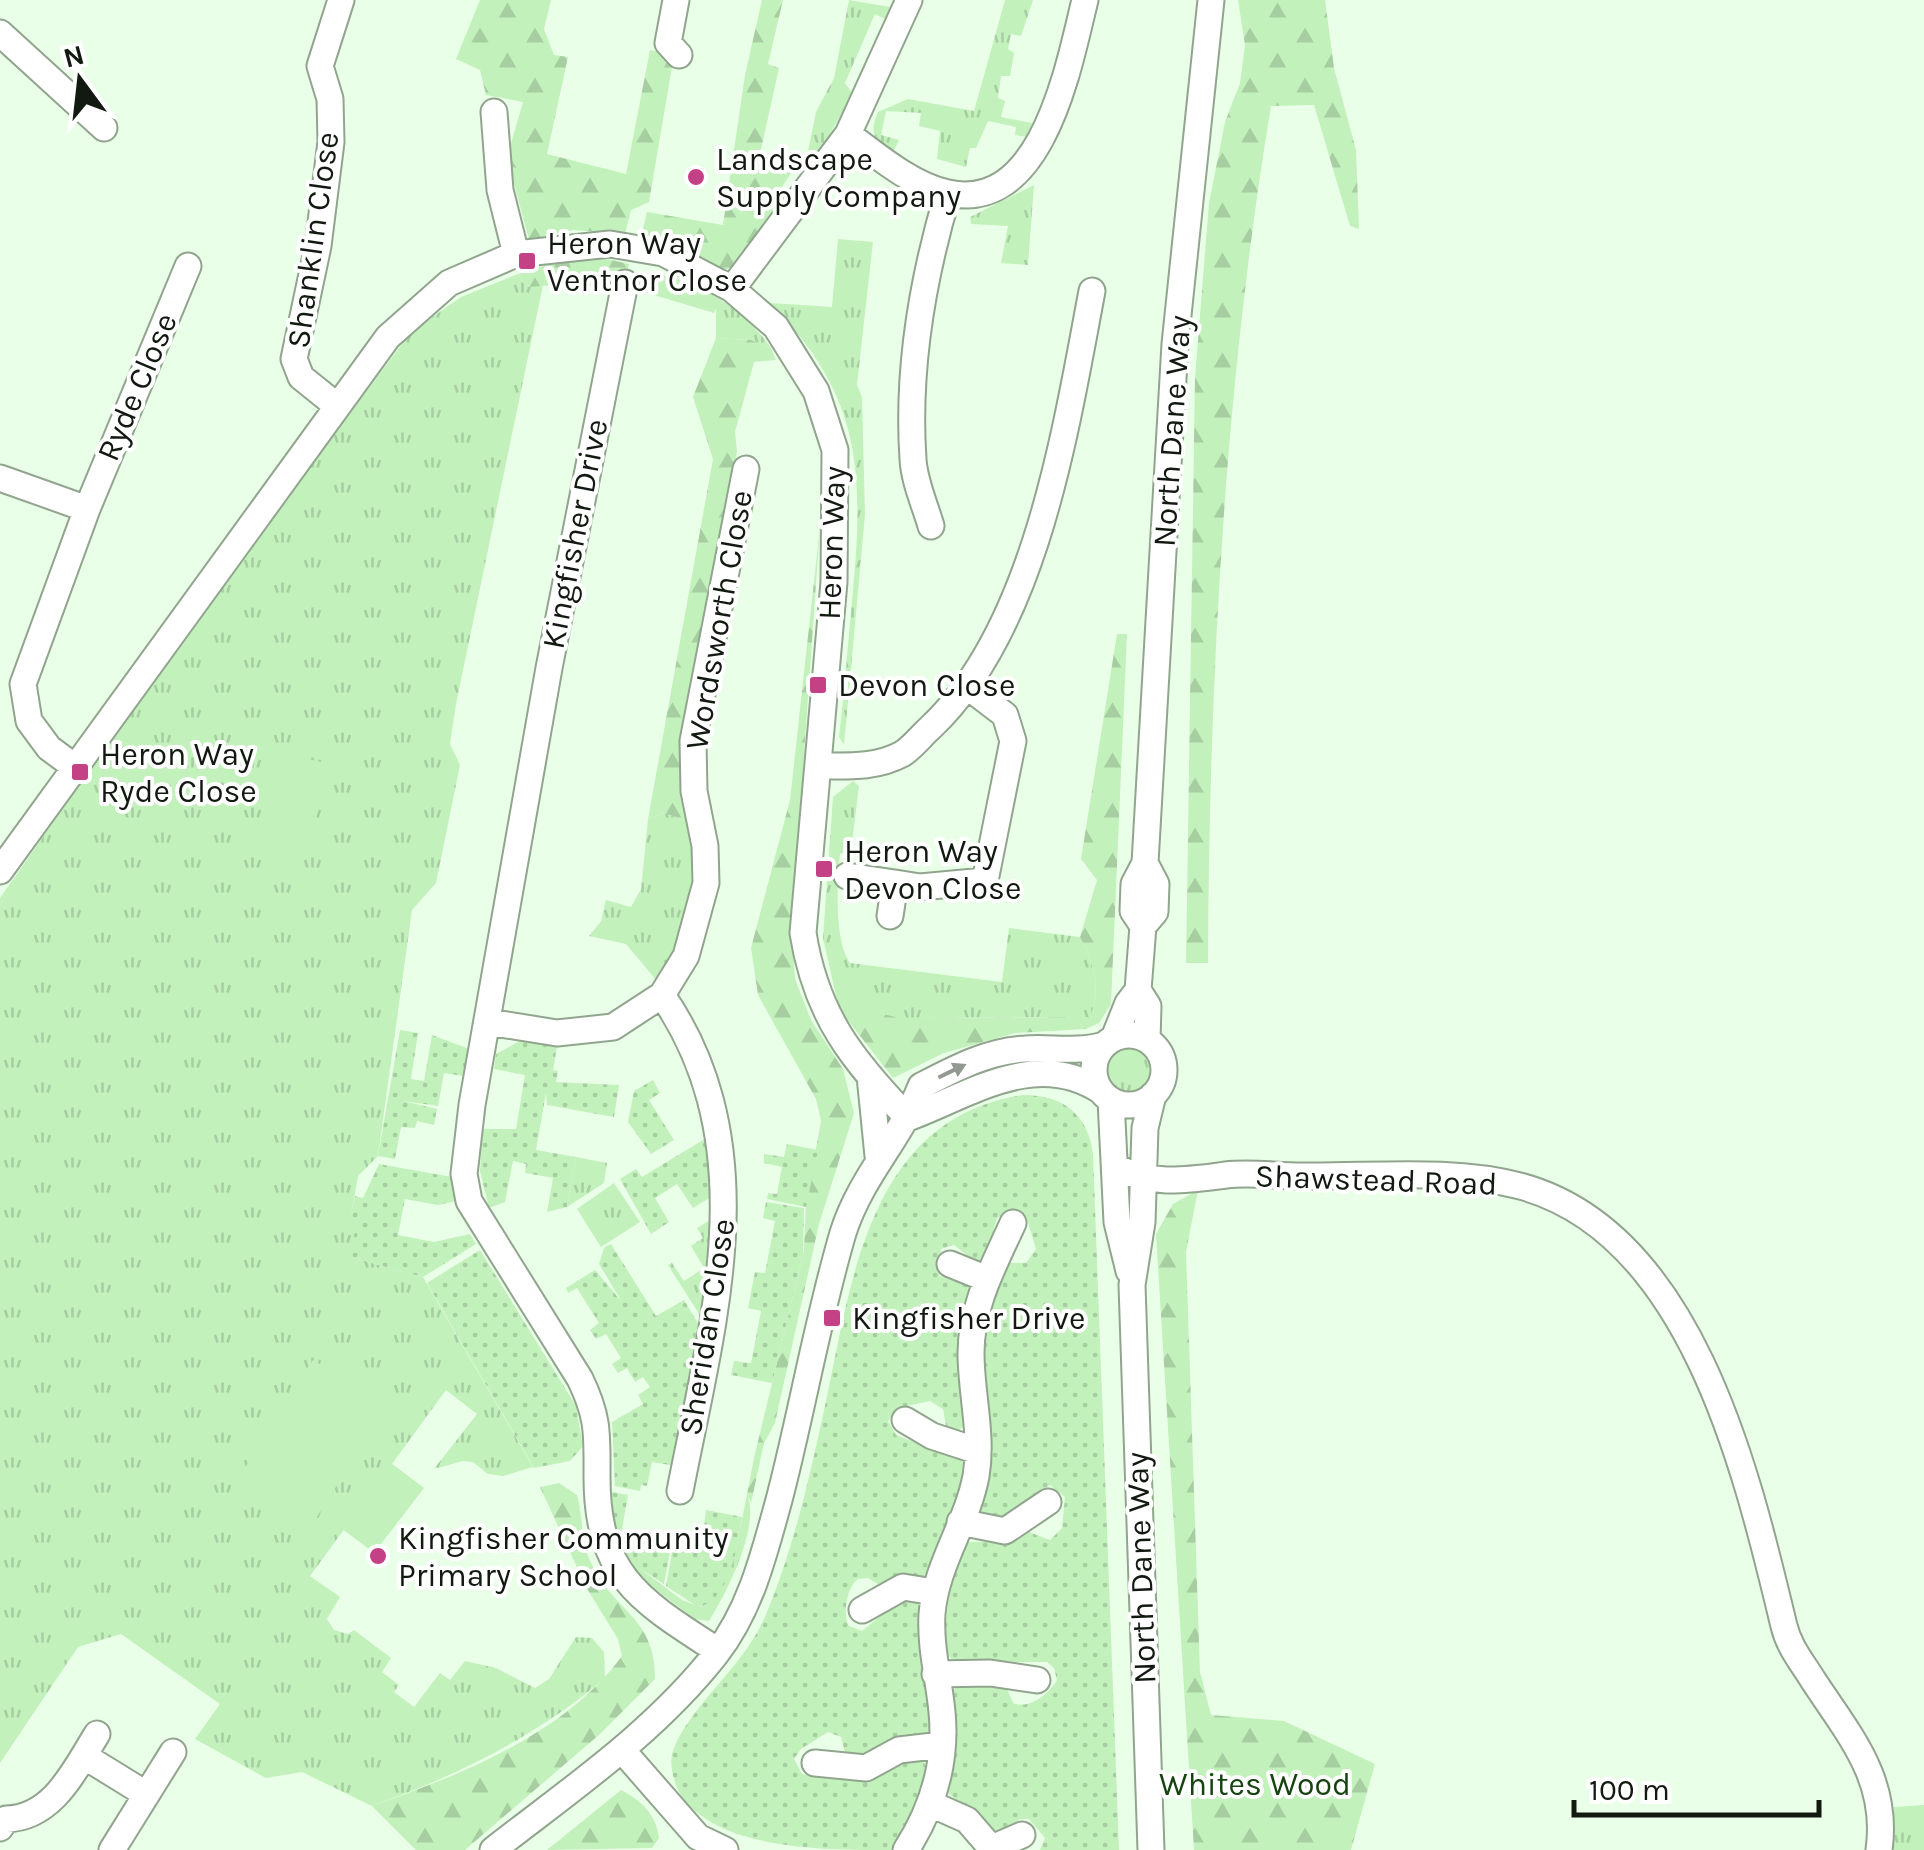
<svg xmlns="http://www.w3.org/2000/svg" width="1924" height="1850" viewBox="0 0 1924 1850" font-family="Karla,sans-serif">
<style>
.grass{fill:url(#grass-tufts)}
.forest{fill:url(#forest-firs)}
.garden{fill:url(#garden-dots)}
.pitch{fill:#c2f1bc}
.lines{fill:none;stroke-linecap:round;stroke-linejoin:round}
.minor-casing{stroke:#91a58e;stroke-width:29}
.minor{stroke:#fff;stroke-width:25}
.oneway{fill:#949893}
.poi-dot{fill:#c54186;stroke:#fff;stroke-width:4}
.labels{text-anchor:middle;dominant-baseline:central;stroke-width:8;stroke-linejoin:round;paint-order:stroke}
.poi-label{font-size:32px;fill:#111910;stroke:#fff;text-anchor:start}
.street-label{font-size:32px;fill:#111910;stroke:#fff}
.park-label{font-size:32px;fill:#164411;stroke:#fff}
</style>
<defs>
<pattern id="grass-tufts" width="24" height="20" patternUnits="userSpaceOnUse" patternTransform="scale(2.5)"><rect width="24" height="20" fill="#c2f1bc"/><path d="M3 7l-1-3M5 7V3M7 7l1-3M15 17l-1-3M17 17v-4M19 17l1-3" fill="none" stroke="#a6cea1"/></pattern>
<pattern id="forest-firs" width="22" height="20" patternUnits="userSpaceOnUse" patternTransform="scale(2.5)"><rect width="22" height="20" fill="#c2f1bc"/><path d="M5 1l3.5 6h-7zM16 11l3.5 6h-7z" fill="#a6cea1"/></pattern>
<pattern id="garden-dots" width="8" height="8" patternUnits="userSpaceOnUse" patternTransform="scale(2.5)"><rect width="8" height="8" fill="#c2f1bc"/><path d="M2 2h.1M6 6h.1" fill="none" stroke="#a6cea1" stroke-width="1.8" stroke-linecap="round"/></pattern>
</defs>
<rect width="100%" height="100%" fill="#eaffe7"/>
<path class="grass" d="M849,0L890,7L887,20L875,14L845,83L853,94L809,170L804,171L816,112L834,78Z
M1005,0H1033L1021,36L1011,34L1008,49L1014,53L1010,76H1001L998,98L1005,101L1001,117L1032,123L1027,137L1015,135L1016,127L988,121L976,148H970L966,167L937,159L940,131L919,126L921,113L886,111L881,135L899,140L892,154C875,140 868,134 878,112L908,99L974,111Z
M1034,185L1028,265L1001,263L1008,226L971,224L970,217Z
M838,239L873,242L857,385L862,397L865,515L844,745L839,737C845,688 848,640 853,591C864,469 861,395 770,303L832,307Z
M518,274L526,287L543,285L456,704L450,744L460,765L436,883L412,910L378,1156L358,1176L349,1227L355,1229L351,1257L423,1277L533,1467L503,1476L488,1474L473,1462L463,1461L434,1469L477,1414L446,1390L310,1576L340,1597L327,1619L334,1630L348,1634L354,1630L391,1658L382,1672L399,1685L394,1692L414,1707L440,1673L450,1680L465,1661L496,1668L535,1688L549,1679L576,1637L592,1638L604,1652L605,1678C534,1738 458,1775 372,1806L302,1772L266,1778L195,1739L220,1704L121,1634L78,1647L0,1763V898L215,593L411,332L461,297Z
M644,274C692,274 745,310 771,348L751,340L716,338V309L714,313L634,289Z
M853,781L859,786L851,850L840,854C837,882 834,940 850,963L1002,982L1009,928L1080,937C1094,963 1102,989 1090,1017L899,1018L839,1009L823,938L833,797Z
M664,813L690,822L700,879L662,987L626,944L589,936L601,921L606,900L631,907L641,889L648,819Z
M1106 1070a23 23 0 1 1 46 0a23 23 0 1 1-46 0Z
M576,1157L607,1163L604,1183L567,1207Z
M614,1183L640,1222L601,1247L577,1209Z
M715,1217L703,1320L668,1265L672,1263L684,1281L704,1268L691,1246L703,1238L697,1228Z
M747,1494C761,1526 726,1594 709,1621L695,1619L636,1575L638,1567L682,1600L701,1607L737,1545Z
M1924,1805V1850H1892L1894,1807Z"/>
<path class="forest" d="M480,0H551L544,29L554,55L568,57L547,154L626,174L650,50L674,55L649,202L631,210L625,234L573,230L529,240L507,157L523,102L486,95L480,70L456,59Z
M762,0H783L768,64L779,68L758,163L794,169L771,203L782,212L739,264L723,271L641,238L647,212L723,225L745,75Z
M1238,0H1325L1334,68L1356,150L1359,229L1350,226L1314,105L1271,106C1225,383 1209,682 1208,963H1186L1195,378L1209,203L1225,122L1240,83L1245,45Z
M607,259L629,264L623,291L571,284L526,287L518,274L555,262Z
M716,338L751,340L771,348L776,360L754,362L735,432L737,451L682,753L690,822L664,813L648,819L713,459L693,397Z
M820,527L792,926L795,979L811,1020L843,1069L854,1113L819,1224L775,1423L764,1443L751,1503L747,1494L754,1458L804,1250L806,1202L821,1121L816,1099L758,995L751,948L790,800Z
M1117,634H1127L1111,1004L1099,1023L1086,1029L1015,1033L944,1053L893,1078L839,1009L858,1000L875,1012L899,1018L1090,1017C1102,989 1094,963 1080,937L1097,880L1081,859Z
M1198,1190L1186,1252L1200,1672L1211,1715L1284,1721L1375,1764L1351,1850H1194L1156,1234L1173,1204Z
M559,1483L577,1495C584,1519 580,1542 592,1565C615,1612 656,1618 655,1679L600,1734L465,1850H416L372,1806C460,1775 564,1735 622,1656L618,1639L586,1587L540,1487Z
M621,1790C642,1801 656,1814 659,1838L652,1848L547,1850Z"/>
<path class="garden" d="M400,1030L418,1033L411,1079L424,1081L432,1035L469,1049L463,1076L444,1073L438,1106L403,1101L437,1109L434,1125L417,1121L415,1128L401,1127L395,1159L378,1156Z
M520,1041L557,1047L553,1070L558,1071L556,1082L619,1085L614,1117L547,1105L546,1093L536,1150L576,1157L567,1207L547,1212L553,1178L525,1173L526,1164L513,1161L505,1202L489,1208L480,1171L483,1129H516L525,1075L494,1069L496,1054Z
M653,1080L660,1093L649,1100L674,1140L651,1154L628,1122L634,1091Z
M1023,1095C1063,1095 1088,1114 1093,1154L1119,1850H1040L1045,1838L1029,1819H1019L1012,1829L999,1833L948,1793L956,1757L952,1694L956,1686L1005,1684L1013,1703C1029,1710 1049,1694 1057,1680L1054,1668L1047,1662H954L943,1649L951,1577L966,1542H1006L1029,1532L1050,1540L1062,1528L1065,1497L1050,1485L1007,1520L981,1516L978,1511L990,1447L983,1362L986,1318L1006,1263H1026L1036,1249L1027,1219L1014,1210L997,1218L987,1253L977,1263L954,1245L941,1249L939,1276L971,1287L964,1426L956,1433L947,1431L943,1409L930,1401L897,1408L888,1421L896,1435L963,1461L960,1491L929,1571L922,1578L881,1586L868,1578L858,1579C847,1586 842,1615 849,1626L862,1631L900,1600L915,1599L919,1604L931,1729L925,1736L866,1756H846L841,1737L828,1732L801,1749L794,1759L802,1774L854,1781L908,1759L922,1760L927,1767L920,1800L891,1850C823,1850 714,1850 679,1792C673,1779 668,1762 674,1748C692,1704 742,1668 764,1619C794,1549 810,1475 826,1401C852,1279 870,1118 1023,1095Z
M708,1137L714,1195L693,1208L677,1184L655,1198L669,1222L651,1234L620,1179L636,1169L642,1177Z
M787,1144L818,1150L806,1207L767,1199L768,1193L777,1194L782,1167L764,1163V1154L784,1157Z
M379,1164L452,1177L456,1201L438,1205L405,1199L398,1235L434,1242L470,1234L476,1244L423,1277L350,1257L355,1230L348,1228L355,1196L363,1198Z
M766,1202L804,1208L803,1254L772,1383L731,1375L734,1361L751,1363L761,1311L748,1308L755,1272L765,1273L775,1221L763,1218Z
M611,1244L656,1316L684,1300L702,1330L676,1466L652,1462L647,1486L641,1485L640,1491L615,1486L612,1422L643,1404L638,1395L650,1387L643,1377L635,1382L627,1368L618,1373L612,1364L621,1358L606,1334L596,1339L590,1330L599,1323L577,1288L568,1293L566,1288L595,1270L622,1302L599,1264L604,1248Z
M480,1250L576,1406L583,1446L570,1461L534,1468L427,1283Z
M612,1492L628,1495L621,1535L671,1546L664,1584L639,1568L636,1575C619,1548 612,1524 612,1492Z
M706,1510L742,1517C738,1544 730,1601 698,1607L666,1586L672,1552L701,1551Z"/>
<path class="pitch" d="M281,753L326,763L305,853L259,845Z
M313,1360L387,1406L310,1528L236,1482Z
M391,1463L424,1488L374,1553L341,1528Z"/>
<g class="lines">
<defs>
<path id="minor" d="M676,0L668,43L679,55
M0,33L104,128
M494,112L500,190L516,254
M848,134C876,155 913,186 948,193C1043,214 1069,64 1085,0
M625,283L549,668L472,1105L464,1174L469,1201L580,1379C599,1418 597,1435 597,1477C597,1577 641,1601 718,1651
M732,289L848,134L909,0
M337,406L301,377L294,359L318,246L331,142L330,99L320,66L341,0
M0,478L87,509
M931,526C925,505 914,481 913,459C907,371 923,277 948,193
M820,766C848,766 876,768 902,754C912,748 921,736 930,728C1036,629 1066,428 1092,291
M76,768L49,748L29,721L23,684L87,509L188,266
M0,871L388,337L449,283L516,254L610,244L663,253L732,289L776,327L816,391L835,450L834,582L803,933C816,1015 852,1060 908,1118
M847,876L895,883
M890,916L895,883L920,887L985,881L1013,741L1005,715L967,686
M1143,926L1155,912L1156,884L1145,863
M662,995C767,1147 712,1325 680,1491
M488,1022L557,1033L613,1027L662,995L686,956L706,883L705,846L694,791L693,741L746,469
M1094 1070a35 35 0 1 1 70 0a35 35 0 1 1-70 0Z
M1114,1038L1128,1003L1138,990
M1147,1040L1148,1006L1138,990L1143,926L1133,911L1134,884L1145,863L1175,344L1211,0
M870,1076L878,1156
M1111,1100L1117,1222L1129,1271
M908,1118C970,1095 1035,1048 1101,1091
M1116,1167C1153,1186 1186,1180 1226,1175C1250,1172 1277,1176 1301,1176C1373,1177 1451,1168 1520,1186C1693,1232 1748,1477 1784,1626C1789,1647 1802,1662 1813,1680C1849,1735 1889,1779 1879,1850
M950,1264L987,1279
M905,1420L932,1436L978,1451
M960,1522L1005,1531L1048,1502
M862,1610L903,1587L934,1592
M935,1674L990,1673L1037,1680
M622,1750L698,1837L725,1850
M84,1756L144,1793
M815,1763L866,1768L899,1750L942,1745
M931,1804L967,1820L993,1850
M0,1828L6,1819C53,1818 74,1771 97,1734
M992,1848L1022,1835
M112,1850L173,1752
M493,1850C571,1789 654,1733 716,1654C751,1609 764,1554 779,1500C802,1412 817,1321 843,1233C861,1176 900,1140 921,1086C954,1069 987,1051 1025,1049C1051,1047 1078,1053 1104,1045
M906,1850C933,1808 947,1763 942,1712C939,1679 930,1648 932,1614C936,1564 967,1524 976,1476C983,1435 971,1394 971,1353C971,1306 994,1265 1013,1223
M1151,1850L1132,1285L1142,1222L1145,1128L1153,1095"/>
</defs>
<use href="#minor" class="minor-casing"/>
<use href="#minor" class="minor"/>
</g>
<defs><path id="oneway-solid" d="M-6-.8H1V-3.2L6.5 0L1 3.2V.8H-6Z" transform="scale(2.5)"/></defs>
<use class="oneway" href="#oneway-solid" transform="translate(952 1071) rotate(-26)"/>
<g class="poi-dot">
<circle cx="696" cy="177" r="10"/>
<rect x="517" y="251" width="20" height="20" rx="5"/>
<rect x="808" y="675" width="20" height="20" rx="5"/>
<rect x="70" y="762" width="20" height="20" rx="5"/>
<rect x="814" y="859" width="20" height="20" rx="5"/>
<rect x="822" y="1308" width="20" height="20" rx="5"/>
<circle cx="378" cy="1556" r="10"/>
</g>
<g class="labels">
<g class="poi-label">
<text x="716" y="159">Landscape<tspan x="716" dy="37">Supply Company</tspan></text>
<text x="547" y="243">Heron Way<tspan x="547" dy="37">Ventnor Close</tspan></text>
<text x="838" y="685">Devon Close</text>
<text x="100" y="754">Heron Way<tspan x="100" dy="37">Ryde Close</tspan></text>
<text x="844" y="851">Heron Way<tspan x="844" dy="37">Devon Close</tspan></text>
<text x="852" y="1318">Kingfisher Drive</text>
<text x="398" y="1538">Kingfisher Community<tspan x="398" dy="37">Primary School</tspan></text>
</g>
<g class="street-label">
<text transform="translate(313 240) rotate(-82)">Shanklin Close</text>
<text transform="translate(137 387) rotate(-67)">Ryde Close</text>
<text transform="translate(1172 431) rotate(-86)">North Dane Way</text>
<text transform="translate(575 534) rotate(-79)">Kingfisher Drive</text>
<text transform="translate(832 543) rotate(-88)">Heron Way</text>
<text transform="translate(719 620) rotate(-80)">Wordsworth Close</text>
<text transform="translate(1376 1180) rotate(2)">Shawstead Road</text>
<text transform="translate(707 1327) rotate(-81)">Sheridan Close</text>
<text transform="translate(1141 1568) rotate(-92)">North Dane Way</text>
</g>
<g class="park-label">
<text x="1255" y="1784">Whites Wood</text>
</g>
</g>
<g transform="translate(80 80) rotate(345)" stroke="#ffffff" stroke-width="8" paint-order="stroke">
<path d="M0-8L18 38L0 25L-18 38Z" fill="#111910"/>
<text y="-15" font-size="28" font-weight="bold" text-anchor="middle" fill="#111910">N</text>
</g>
<path d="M1574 1800v15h245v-15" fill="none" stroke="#111910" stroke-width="5"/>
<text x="1589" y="1800" font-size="30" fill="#111910" stroke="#ffffff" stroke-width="8" paint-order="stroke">100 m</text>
</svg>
